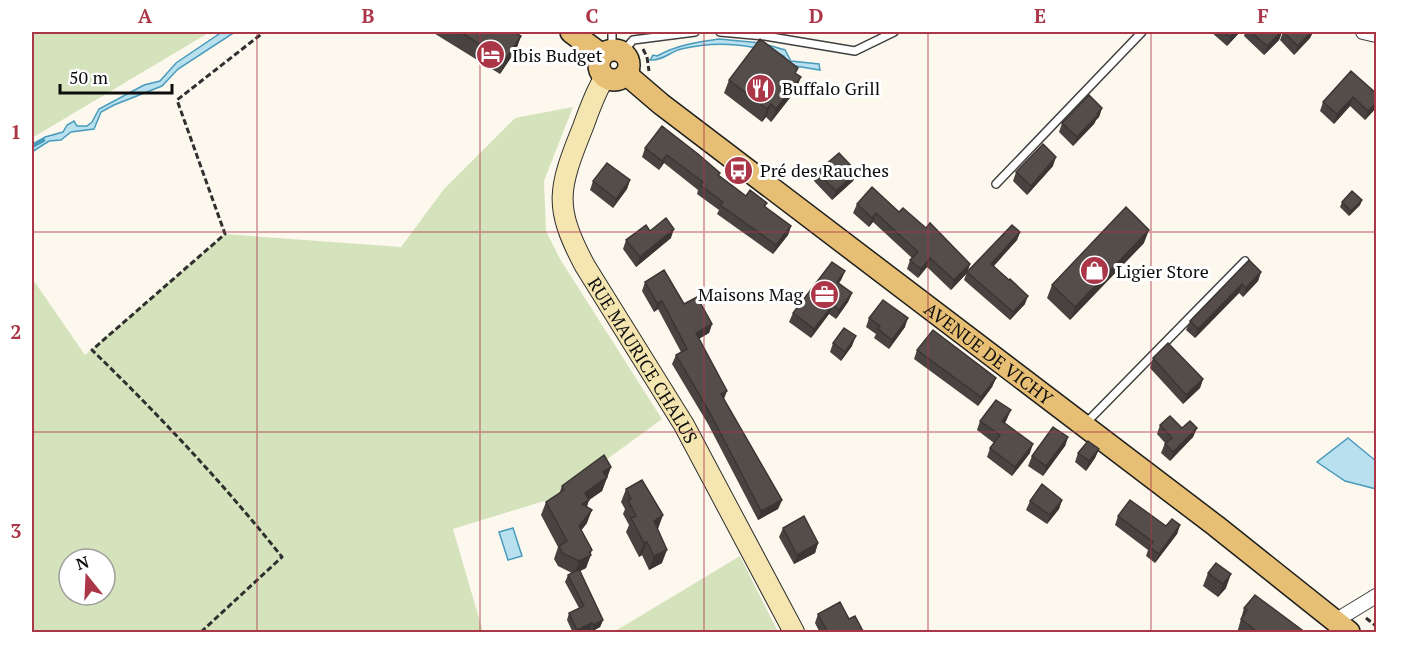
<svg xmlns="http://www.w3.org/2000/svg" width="1408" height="664" viewBox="0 0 1408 664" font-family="'PT Serif',serif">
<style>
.green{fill:#d5e3bc;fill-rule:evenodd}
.water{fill:#b9e0ee;stroke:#499bbc;stroke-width:1.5}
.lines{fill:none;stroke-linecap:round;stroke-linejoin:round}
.stream{stroke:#499bbc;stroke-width:4.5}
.lane-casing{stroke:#404040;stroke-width:10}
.street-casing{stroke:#404040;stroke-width:16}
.secondary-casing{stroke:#2f2f2f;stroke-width:22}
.primary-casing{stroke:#1e1e1e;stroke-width:24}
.path{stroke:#2f2f2f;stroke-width:3;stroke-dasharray:6 3;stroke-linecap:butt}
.lane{stroke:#fff;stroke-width:7}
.street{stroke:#fff;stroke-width:14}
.secondary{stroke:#f5e6b1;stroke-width:20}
.primary{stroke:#e7bf74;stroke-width:21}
.wall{fill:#484240}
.shaded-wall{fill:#3b3634}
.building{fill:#544d4a;stroke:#3b3634;stroke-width:1.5}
.grid{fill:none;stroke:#ab3648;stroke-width:1.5;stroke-opacity:0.55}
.labels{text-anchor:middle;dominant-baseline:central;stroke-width:6;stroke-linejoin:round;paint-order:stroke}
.poi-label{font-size:18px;fill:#0d0d0d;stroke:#fff;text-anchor:start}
.street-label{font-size:18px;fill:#0d0d0d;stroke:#fff}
.neatline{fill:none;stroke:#ab3648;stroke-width:2}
.grid-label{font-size:20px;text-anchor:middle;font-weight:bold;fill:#ab3648}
</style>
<rect width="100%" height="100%" fill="#fdf8ee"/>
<path class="green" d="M32,32H210L32,138Z
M573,107L544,181L546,231L560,259L662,419L554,498L453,529L483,632H32V278L85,355L225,234L401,247L444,189L515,118ZM69,559H105V595H69Z
M740,556L778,632H609L617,630Z"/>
<path class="water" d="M222,32H235L178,69L162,86L114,105L101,112L94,129L71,132L61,140L49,141L32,152V146L45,137L63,132L67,125L74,121L77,126H87L92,122L99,109L144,85L160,81L176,63Z
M719,39L761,43L785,50L791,61L819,64L820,70L789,65L784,56L776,52C742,44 716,41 681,49C670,52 662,61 650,60L653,55L657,56C677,45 697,42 719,39Z
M1348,438L1376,461V489L1345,481L1317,462Z
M513,528L522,556L508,560L499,532Z"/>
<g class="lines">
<path class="stream" d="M32,146L43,140"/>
<defs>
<path id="lane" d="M720,32L765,36L855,51L894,32
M612,49V32
M623,52L633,40L695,32
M996,184L1142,32
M1085,424L1245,261"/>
<path id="street" d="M1363,32L1376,35
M1335,621L1376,596"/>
<g id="secondary">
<path id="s1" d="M605,77C595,92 589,111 583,127C558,189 553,206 585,266L684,425L794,632"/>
</g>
<g id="primary">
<path d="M571,32L602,55"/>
<circle cx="614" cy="65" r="15"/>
<path id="s2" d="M626,74L661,104L1216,526L1349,632"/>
</g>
</defs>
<use href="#lane" class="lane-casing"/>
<use href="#street" class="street-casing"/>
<use href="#secondary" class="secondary-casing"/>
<use href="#primary" class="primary-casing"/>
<path class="path" d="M643,49L647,57L649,71
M1366,618L1376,626
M201,632L282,557C223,483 159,415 92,350L225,234L177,100L264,32"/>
<use href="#lane" class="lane"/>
<use href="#street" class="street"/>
<use href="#secondary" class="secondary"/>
<use href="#primary" class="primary"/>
</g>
<path class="wall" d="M432,32H514L521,36L516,50L500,74Z
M1211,32H1240L1227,46Z
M1245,32H1282L1279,40L1264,55L1244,36Z
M1283,32H1313L1310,38L1294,55L1280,40Z
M796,74V90L771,122L766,117L762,122L724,93L729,80Z
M1377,94V107L1365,120L1350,106L1334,124L1320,111L1323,102Z
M1102,108L1099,117L1096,120L1094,124L1073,146L1059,132L1062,123Z
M662,126L720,173L719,175L746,196L767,203L765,207L791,226L788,235L773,254L717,214L719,210L697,194L698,190L664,163L659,170L642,157L645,148Z
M1053,166L1027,195L1013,181L1016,172Z
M817,172H857L853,181L832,200L814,181Z
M630,180L627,189L613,208L590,190L593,181Z
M1362,200L1360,205L1349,216L1340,207L1342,202Z
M857,204L899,212L926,228L970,264L967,273L951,290L927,267L918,278L907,269L910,260L912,258L873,222L869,227L853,213Z
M650,231L671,238L636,267L623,249L626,240Z
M1020,232L1017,240L994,266L1009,280L1025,304L1010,320L964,280L967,272Z
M1144,243L1070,320L1047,298L1052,285Z
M1249,260L1261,272L1258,281L1243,297L1239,293L1195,338L1186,330L1190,321Z
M845,271L841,280L839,283L852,293L848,302L836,319L829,314L811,338L789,322L793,313Z
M645,282L684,304L712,324L709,333L699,339L724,399L782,500L778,509L758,520L708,424L672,364L676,355L681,352L658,309L654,312L642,291Z
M869,318L905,327L889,349L874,338L876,334L866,327Z
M833,343L852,346L841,361L830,352Z
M917,350L996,378L992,387L978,406L914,359Z
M1153,358L1203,379L1200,388L1183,404L1150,368Z
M1007,419L1005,423L1030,453L1012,476L987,457L990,448L994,443L977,430L980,421Z
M1160,425L1182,428H1197L1193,437L1170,461L1161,453L1165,443L1157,434Z
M1068,437L1065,446L1043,476L1028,466L1032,456Z
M1099,449L1095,458L1086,471L1075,462L1078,453Z
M611,467L602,491L589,500L587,507V523L581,530L590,554L586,568L580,571L603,620L600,627L591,632L590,630L584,633H573L567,620L569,613L579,608L565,582L568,575L572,573L558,566L554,559L558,547L541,515L546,502L559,494L562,486Z
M626,489L663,515L657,529L662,563L649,570L642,555L639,557L626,532L629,525L623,514L625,509L621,502Z
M1062,500L1059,509L1047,524L1026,510L1030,501Z
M1118,516L1166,526L1180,525L1177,534L1155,563L1146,556L1148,550L1115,525Z
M783,528L818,543L815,553L794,564L779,537Z
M1216,563L1226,588L1218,597L1203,586L1208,573Z
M1244,608L1306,633H1237Z
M818,614L849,619L864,633H820L815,623Z"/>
<path class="shaded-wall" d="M1235,32H1240L1227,46L1230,37Z
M1282,32L1279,40L1264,55L1267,46Z
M1311,32H1313L1310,38L1294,55L1298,46Z
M521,36L516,50L500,74L505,60Z
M801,77L796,90L771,122L776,109Z
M1353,97L1350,106L1334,124L1337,114Z
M1377,102V107L1365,120L1368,111Z
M771,104L766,117L762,122L767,109Z
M1102,108L1099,117L1096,120L1094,124L1073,146L1077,137Z
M667,155L664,163L659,170L662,161Z
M1056,157L1053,166L1027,195L1031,186Z
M857,172L853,181L832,200L836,191Z
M630,180L627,189L613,208L616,199Z
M1362,200L1360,205L1349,216L1351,211Z
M876,213L873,222L869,227L872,218Z
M791,226L788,235L773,254L776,245Z
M674,229L671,238L636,267L640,257Z
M1149,230L1144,243L1070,320L1075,307Z
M1020,232L1017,240L988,272L991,264Z
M930,258L927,267L918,278L921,269Z
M970,264L967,273L951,290L954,280Z
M845,271L841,280L833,291L837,282Z
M1261,272L1258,281L1243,297L1246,288Z
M1242,284L1239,293L1195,338L1198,329Z
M852,293L848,302L836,319L839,310Z
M1028,296L1025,304L1010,320L1013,312Z
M662,301L658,309L654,312L657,303Z
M833,305L829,314L811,338L814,329Z
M908,318L905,327L889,349L892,340Z
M712,324L709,333L692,342L696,333Z
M856,336L852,346L841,361L845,352Z
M996,378L992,387L978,406L981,397Z
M1203,379L1200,388L1183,404L1186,395Z
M727,391L724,399L721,394Z
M1011,410L1007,419L999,430L1002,421Z
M1197,428L1193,437L1170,461L1173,452Z
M1068,437L1065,446L1043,476L1046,466Z
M1033,444L1030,453L1012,476L1015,467Z
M1099,449L1095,458L1086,471L1089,461Z
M611,467L602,491L589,500L584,513L577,517L585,493L603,472Z
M782,500L778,509L758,520L761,511Z
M1062,500L1059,509L1047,524L1050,515Z
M592,510L587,523L574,540L579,526Z
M663,515L658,529L649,535L654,521Z
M1180,525L1177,534L1155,563L1159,554Z
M647,542L642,555L639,557L644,543Z
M818,543L815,553L794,564L797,555Z
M592,550L590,556L591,555L586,568L574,574L579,561Z
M667,550L662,563L649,570L654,556Z
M1231,574L1226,588L1218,597L1223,584Z
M603,620L600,627L591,632L594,625Z
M592,623L590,630L584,633H576L577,630Z"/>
<path class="building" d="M460,32H514L521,36L505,60Z
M1224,32H1235L1230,37Z
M1251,32H1281L1267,46Z
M1283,32H1311L1298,46Z
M760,39L798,68L795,73L801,77L776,109L771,104L767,109L729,80Z
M1351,71L1377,94V102L1368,111L1353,97L1337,114L1323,102Z
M1089,95L1102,108L1097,114L1098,115L1077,137L1062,123Z
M662,126L698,154L720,173L718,175L746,196L750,190L767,203L764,206L791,226L776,245L720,205L723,202L700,185L703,182L667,155L662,161L645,148Z
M1043,144L1056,157L1031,186L1016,172Z
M839,153L857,172L836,191L817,172Z
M607,163L630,180L616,199L593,181Z
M872,187L899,212L903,208L926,228L930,223L970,264L954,280L930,258L921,269L910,260L918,252L876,213L872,218L857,204Z
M1352,191L1362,200L1351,211L1342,202Z
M1126,207L1149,230L1075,307L1052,285Z
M666,218L674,229L640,257L626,240L646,225L650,231Z
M1012,225L1020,232L991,264L1009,280L1010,279L1028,296L1013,312L967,272Z
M1249,260L1261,272L1246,288L1242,284L1198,329L1190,321Z
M832,262L845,271L837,282L852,293L839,310L833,305L814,329L793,313Z
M664,270L684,304L697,297L712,324L696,333L727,391L721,394L782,500L761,511L711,415L676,355L687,349L662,301L657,303L645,282Z
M883,300L908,318L892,340L878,329L880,326L869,318Z
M844,328L856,336L845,352L833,343Z
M933,330L996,378L981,397L917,350Z
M1168,343L1203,379L1186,395L1153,358Z
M996,400L1011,410L1002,421L1033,444L1015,467L990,448L1000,435L980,421Z
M1170,416L1182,428L1190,421L1197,428L1173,452L1165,444L1172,438L1160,425Z
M1053,427L1068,437L1046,466L1032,456Z
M1088,441L1099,449L1089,461L1078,453Z
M604,455L611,467L603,472L607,477L585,493L589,500L582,504L592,510L579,526L592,550L589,552L591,555L579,561L562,553L559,546L567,541L546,502L564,490L562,486Z
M642,480L663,515L654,521L667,550L654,556L647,542L644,543L631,518L636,516L628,500L631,499L626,489Z
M1042,484L1062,500L1050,515L1030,501Z
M1130,500L1166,526L1172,519L1180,525L1159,554L1149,547L1153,542L1118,516Z
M804,516L818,543L797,555L783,528Z
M1216,563L1231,574L1223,584L1208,573Z
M579,569L603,620L594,625L592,623L577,630L569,613L584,606L568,575Z
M1255,595L1306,633H1259L1241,619L1247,610L1244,608Z
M840,602L849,619L855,616L864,633H828L818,614Z"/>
<path class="grid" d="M257,32V632M480,32V632M704,32V632M928,32V632M1151,32V632M32,232H1376M32,432H1376"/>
<defs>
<symbol id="hotel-disc" viewBox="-11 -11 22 22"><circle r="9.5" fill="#ab3648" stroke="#fff"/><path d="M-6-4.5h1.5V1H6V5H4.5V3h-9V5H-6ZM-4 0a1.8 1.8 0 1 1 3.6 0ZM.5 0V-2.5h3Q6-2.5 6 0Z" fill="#fff"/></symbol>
<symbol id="restaurant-disc" viewBox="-11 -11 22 22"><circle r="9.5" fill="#ab3648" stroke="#fff"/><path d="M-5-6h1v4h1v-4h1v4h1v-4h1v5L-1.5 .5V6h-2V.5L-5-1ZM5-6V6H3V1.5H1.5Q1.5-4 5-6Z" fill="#fff"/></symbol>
<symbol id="bus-disc" viewBox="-11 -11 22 22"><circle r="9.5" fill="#ab3648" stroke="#fff"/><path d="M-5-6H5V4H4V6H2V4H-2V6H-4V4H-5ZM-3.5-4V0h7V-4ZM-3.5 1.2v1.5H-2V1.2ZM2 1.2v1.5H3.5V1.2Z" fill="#fff"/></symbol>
<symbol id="shop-disc" viewBox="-11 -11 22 22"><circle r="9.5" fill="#ab3648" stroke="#fff"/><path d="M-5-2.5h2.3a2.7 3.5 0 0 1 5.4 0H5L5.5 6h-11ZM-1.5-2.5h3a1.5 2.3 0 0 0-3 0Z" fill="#fff"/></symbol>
<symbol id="office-disc" viewBox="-11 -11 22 22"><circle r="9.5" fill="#ab3648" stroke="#fff"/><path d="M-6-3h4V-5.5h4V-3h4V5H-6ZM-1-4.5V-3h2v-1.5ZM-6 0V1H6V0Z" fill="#fff"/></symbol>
</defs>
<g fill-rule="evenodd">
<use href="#hotel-disc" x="474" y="38" width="33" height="33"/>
<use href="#restaurant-disc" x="744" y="72" width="33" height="33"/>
<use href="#bus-disc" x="722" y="154" width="33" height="33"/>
<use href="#shop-disc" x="1078" y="254" width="33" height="33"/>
<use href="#office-disc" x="808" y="278" width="33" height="33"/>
</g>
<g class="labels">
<g class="poi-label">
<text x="512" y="55">Ibis Budget</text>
<text x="782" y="88">Buffalo Grill</text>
<text x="760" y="170">Pré des Rauches</text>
<text x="1116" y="271">Ligier Store</text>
<text x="803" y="294" text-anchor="end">Maisons Mag</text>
</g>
<g class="street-label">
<text stroke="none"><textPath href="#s2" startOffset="458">AVENUE DE VICHY</textPath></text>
<text stroke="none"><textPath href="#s1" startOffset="312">RUE MAURICE CHALUS</textPath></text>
</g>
</g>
<rect width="1408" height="664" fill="none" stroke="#ffffff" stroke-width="66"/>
<g transform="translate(87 577) rotate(342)"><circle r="28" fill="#ffffff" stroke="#9e9e9e" stroke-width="1.5"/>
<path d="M0-4.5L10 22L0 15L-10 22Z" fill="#ab3648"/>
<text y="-9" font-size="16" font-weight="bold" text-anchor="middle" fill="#0d0d0d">N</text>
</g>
<path d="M60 84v9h112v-9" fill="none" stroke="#0d0d0d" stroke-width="3"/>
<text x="69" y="84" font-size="18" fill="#0d0d0d" stroke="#ffffff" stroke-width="4.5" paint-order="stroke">50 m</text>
<rect x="33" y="33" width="1342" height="598" class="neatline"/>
<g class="grid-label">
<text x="145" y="23">A</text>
<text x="368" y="23">B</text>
<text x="592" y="23">C</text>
<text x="816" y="23">D</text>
<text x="1040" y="23">E</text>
<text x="1263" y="23">F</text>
<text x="16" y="139">1</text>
<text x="16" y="339">2</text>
<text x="16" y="538">3</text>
</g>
</svg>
